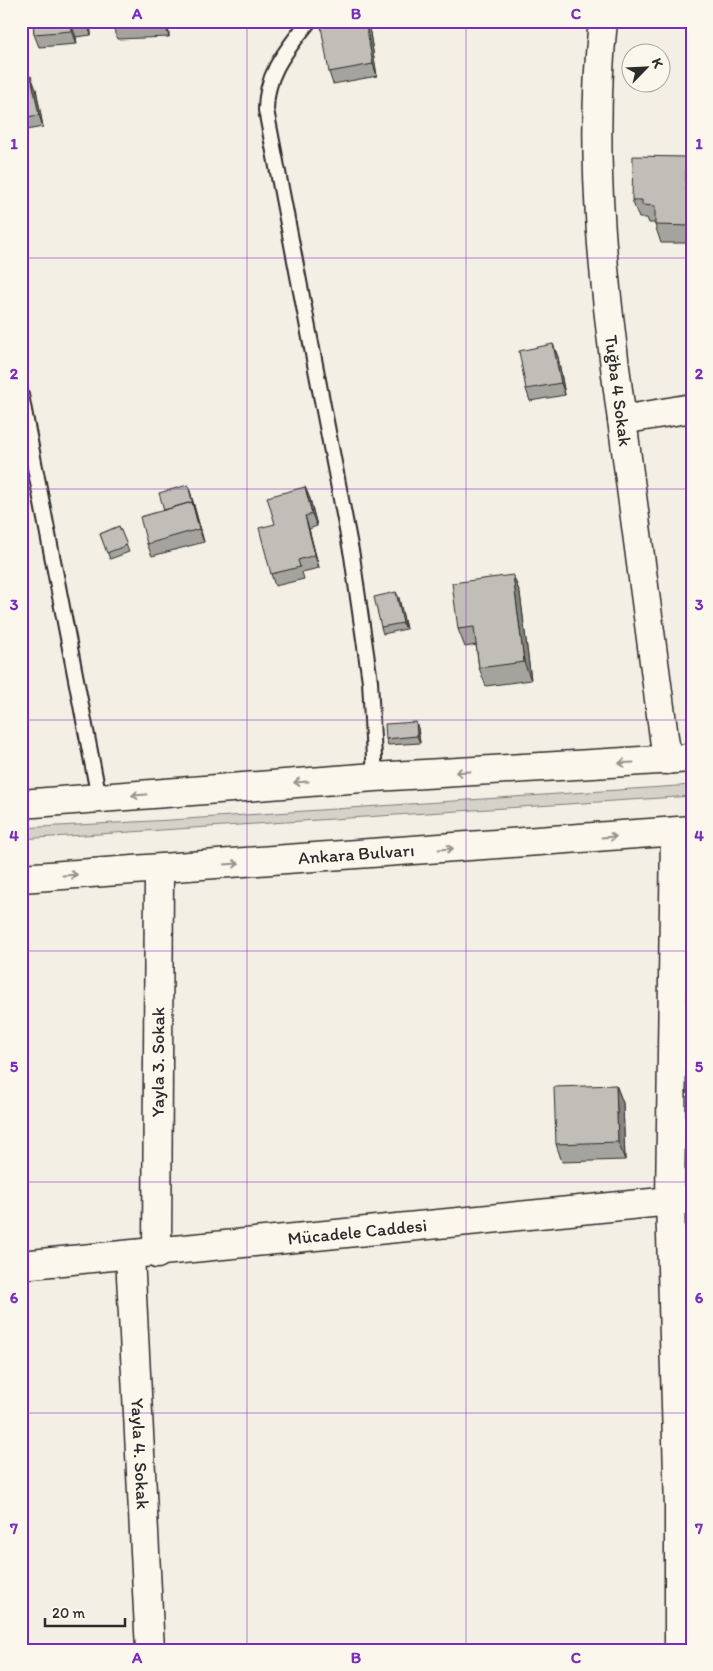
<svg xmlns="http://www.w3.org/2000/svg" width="713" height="1671" viewBox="0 0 713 1671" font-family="Itim,sans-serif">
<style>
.green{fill:#d5d2c9;stroke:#807e7a}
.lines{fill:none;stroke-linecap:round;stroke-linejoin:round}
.service-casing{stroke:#2b2b2b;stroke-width:18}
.minor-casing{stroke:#2b2b2b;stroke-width:31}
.tertiary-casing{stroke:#2b2b2b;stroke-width:31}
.secondary-casing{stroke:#2b2b2b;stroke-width:31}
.service{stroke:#fbf7ec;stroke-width:14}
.minor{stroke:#fbf7ec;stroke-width:28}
.tertiary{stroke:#fbf7ec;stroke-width:28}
.secondary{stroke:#fbf7ec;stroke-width:28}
.wall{fill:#a5a39d;stroke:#2b2b2b}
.shaded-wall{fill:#86857f;stroke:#2b2b2b}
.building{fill:#c0beb6;stroke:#2b2b2b}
.oneway{stroke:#93918c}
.grid{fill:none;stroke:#7b2cbf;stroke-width:1;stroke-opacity:0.55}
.labels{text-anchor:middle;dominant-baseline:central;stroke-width:5;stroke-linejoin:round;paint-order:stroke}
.street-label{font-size:18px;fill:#2b2b2b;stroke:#fbf7ec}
.neatline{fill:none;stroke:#7b2cbf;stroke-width:2}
.grid-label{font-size:16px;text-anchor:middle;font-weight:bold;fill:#7b2cbf}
</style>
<rect width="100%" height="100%" fill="#f3efe4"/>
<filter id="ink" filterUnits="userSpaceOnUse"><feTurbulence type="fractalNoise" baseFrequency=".02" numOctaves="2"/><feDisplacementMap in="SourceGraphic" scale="10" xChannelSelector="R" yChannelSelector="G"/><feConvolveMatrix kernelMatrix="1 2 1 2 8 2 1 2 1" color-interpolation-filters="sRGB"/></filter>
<g filter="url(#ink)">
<path class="green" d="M692,785V796L21,839V828L171,820Z"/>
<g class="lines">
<defs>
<path id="service" d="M309,21C287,50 266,72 266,110L352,556L370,681L375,777
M21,395L99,798"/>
<g id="minor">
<path id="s1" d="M603,21C588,160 605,297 624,435C638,543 653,652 667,760"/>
<path d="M622,420L692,408"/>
<path d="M675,832L670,1200L679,1508V1650"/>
<path id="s2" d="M157,1254L159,870"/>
<path id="s3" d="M130,1256L150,1650"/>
</g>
<g id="tertiary">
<path id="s4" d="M21,1265L692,1199"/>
</g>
<g id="secondary">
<path d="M21,804L375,777L692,758"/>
<path id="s5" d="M21,878L692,830"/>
</g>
</defs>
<use href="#service" class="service-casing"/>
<use href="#minor" class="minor-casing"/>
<use href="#tertiary" class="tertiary-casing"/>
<use href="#secondary" class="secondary-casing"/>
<use href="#service" class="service"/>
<use href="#minor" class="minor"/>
<use href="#tertiary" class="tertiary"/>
<use href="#secondary" class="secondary"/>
</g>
<path class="wall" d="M33,21H90L91,35L76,37L77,44L39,47L34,34Z
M112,21H168L169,37L117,39L113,26Z
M368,21L377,76L333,84L329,72Z
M21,78L36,89L43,127L21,131Z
M692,173V243H661L655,225V223H649L647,218H639L632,200Z
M553,344L558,357L565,395L530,401L526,389Z
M305,487L310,499L317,526L309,529L319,568L302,572L304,579L275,586L271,574L275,524Z
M190,491L204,542L152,556L147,544L164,510Z
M119,526L129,552L110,559L100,534Z
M513,575L520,593L531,680L486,686L479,668L476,645L465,647L458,629Z
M399,598L406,629L383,634L381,627Z
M418,728L420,743L388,745L386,739Z
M616,1085L623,1103L625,1160L562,1162L556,1144Z"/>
<path class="shaded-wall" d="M87,21H90L91,35L87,23Z
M164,21H168L169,37L165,24Z
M365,21H368L377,76L373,64Z
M71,24L76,37L77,44L72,31Z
M31,76L36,89L43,127L39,115Z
M686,157L692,173V207L686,190Z
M553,344L558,357L565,395L561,383Z
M188,485L190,491L204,542L199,529Z
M305,487L310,499L317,526L312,514Z
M305,516L309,529L319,568L315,555Z
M513,575L520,593L531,680L524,662Z
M396,592L399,598L406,629L403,623Z
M416,722L418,728L420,743L417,736Z
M616,1085L623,1103L625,1160L618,1142Z"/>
<path class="building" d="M33,21H87V23L71,24L72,31L34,34Z
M112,21H164L165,24L113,26Z
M320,21H365L373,64L329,72Z
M31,76L39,115L21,118V78Z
M633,156L686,157V190H692V226L655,225V206L642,205V200H632Z
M553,344L561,383L526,389L519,351Z
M188,485L194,508L192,502L164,510L159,493Z
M305,487L312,514L305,516L315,555L298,560L300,567L271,574L259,528L275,524L267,497Z
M192,502L199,529L147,544L140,517Z
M119,526L127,545L107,553L100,534Z
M513,575L524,662L479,668L474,627L458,629L452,583Z
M396,592L403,623L381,627L374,597Z
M416,722L417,736L386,739L385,724Z
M616,1085L618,1142L556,1144L554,1087Z"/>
<defs><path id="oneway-shaft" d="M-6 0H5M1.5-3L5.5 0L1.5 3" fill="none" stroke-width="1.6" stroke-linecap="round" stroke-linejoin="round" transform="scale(1.25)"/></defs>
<g class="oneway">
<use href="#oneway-shaft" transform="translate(626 763) rotate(177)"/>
<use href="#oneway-shaft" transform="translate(463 772) rotate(177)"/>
<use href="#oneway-shaft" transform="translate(301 782) rotate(176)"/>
<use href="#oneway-shaft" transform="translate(139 795) rotate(176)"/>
<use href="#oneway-shaft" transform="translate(609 837) rotate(-4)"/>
<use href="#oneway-shaft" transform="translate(446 849) rotate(-4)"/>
<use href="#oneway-shaft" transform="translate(232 864) rotate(-4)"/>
<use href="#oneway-shaft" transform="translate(70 875) rotate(-3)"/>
</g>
</g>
<path class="grid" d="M247,21V1650M466,21V1650M21,258H692M21,489H692M21,720H692M21,951H692M21,1182H692M21,1413H692"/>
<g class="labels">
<g class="street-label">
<text stroke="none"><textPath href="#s1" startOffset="371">Tuğba 4 Sokak</textPath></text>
<text stroke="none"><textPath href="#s5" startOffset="336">Ankara Bulvarı</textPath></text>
<text stroke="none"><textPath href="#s2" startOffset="192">Yayla 3. Sokak</textPath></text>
<text stroke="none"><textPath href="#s4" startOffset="338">Mücadele Caddesi</textPath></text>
<text stroke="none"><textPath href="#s3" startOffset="198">Yayla 4. Sokak</textPath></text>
</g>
</g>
<rect width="713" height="1671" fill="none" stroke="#fbf7ec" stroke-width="55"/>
<g transform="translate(646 68) rotate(66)"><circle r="24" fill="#fbf7ec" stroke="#a8a59f"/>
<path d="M0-4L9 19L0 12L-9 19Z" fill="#2b2b2b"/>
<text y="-8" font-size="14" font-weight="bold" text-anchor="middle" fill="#2b2b2b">K</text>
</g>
<path d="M45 1618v8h80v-8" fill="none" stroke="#2b2b2b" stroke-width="2.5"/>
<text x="52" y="1618" font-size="15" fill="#2b2b2b" stroke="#fbf7ec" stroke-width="4" paint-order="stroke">20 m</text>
<rect x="28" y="28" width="658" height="1616" class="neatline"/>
<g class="grid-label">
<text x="137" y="19">A</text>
<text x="356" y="19">B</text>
<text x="576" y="19">C</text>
<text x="14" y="149">1</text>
<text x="699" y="149">1</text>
<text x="14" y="379">2</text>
<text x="699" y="379">2</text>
<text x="14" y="610">3</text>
<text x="699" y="610">3</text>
<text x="14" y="841">4</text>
<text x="699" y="841">4</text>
<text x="14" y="1072">5</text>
<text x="699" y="1072">5</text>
<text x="14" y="1303">6</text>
<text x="699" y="1303">6</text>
<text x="14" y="1534">7</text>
<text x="699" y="1534">7</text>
<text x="137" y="1663">A</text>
<text x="356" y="1663">B</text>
<text x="576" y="1663">C</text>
</g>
</svg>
